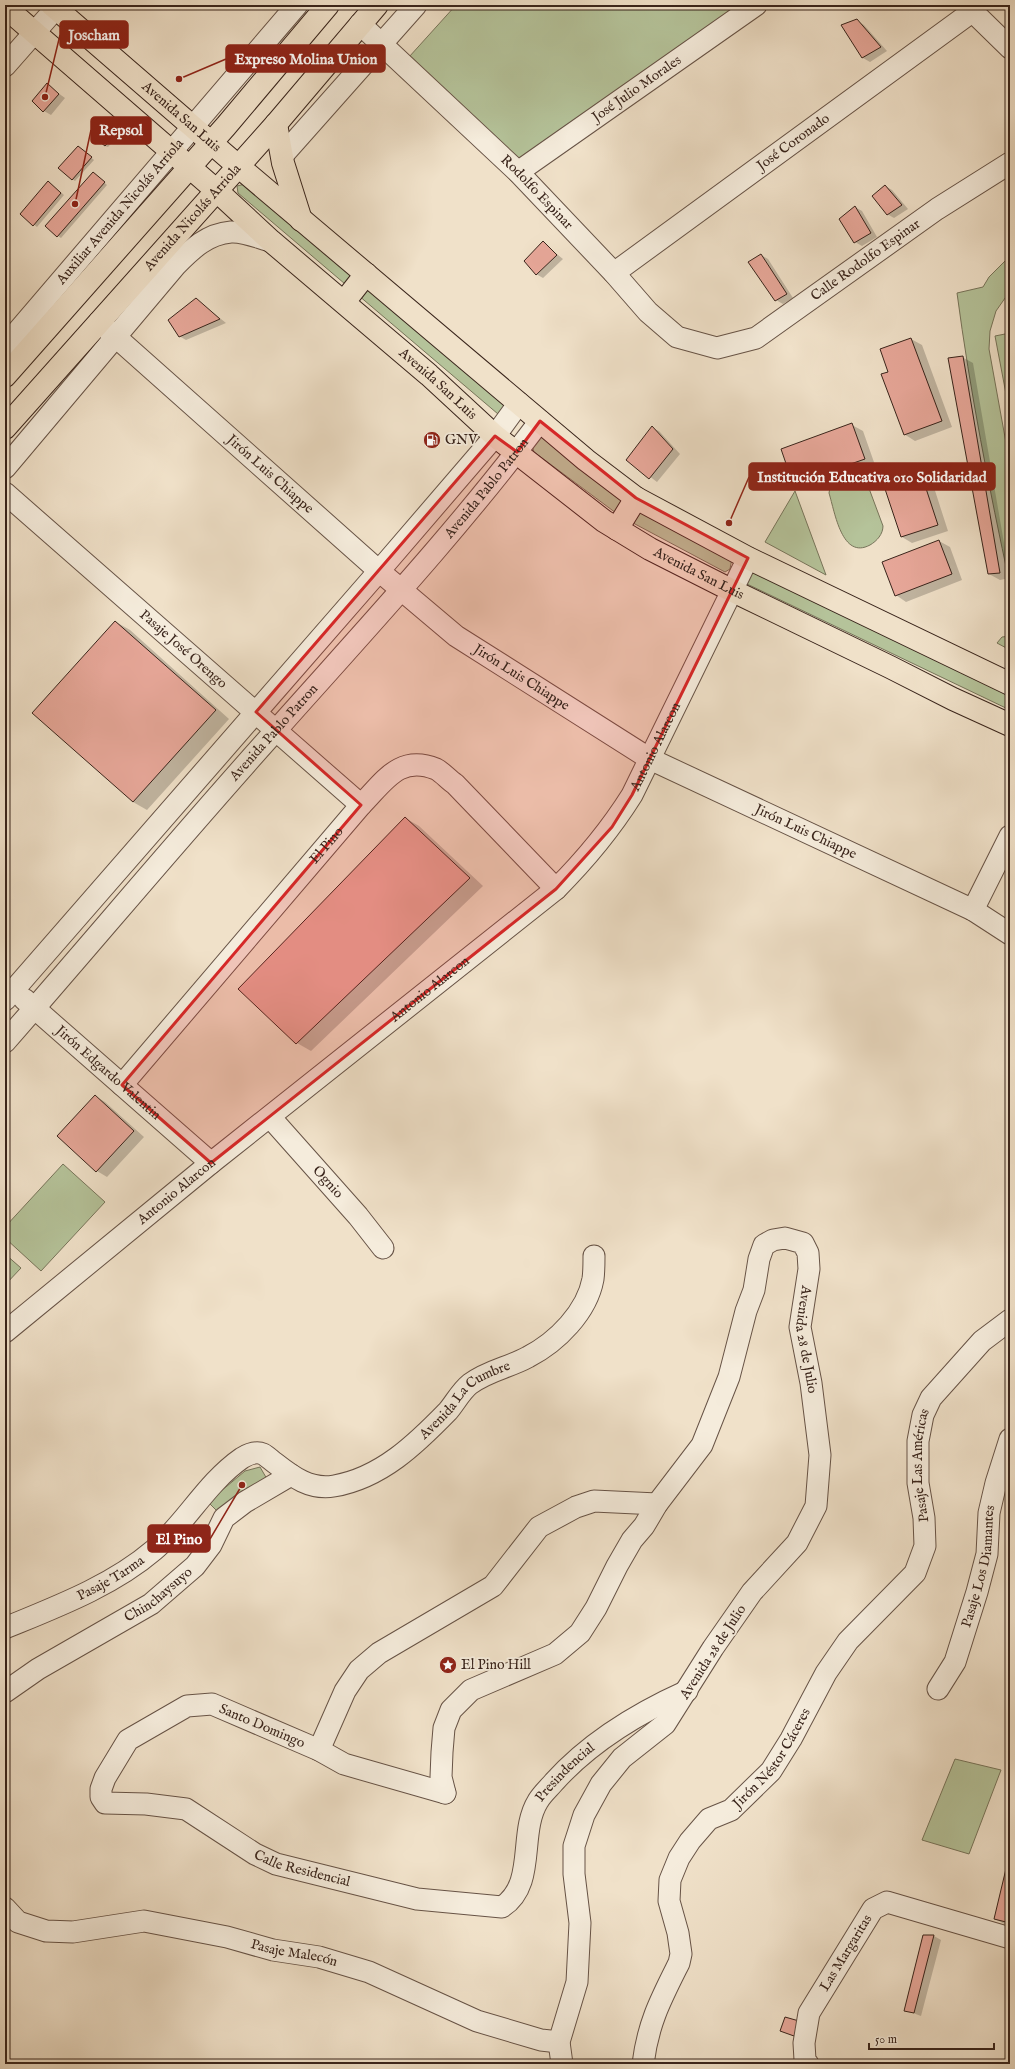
<svg xmlns="http://www.w3.org/2000/svg" width="1015" height="2069" viewBox="0 0 1015 2069" font-family="'IM FELL English',serif">
<style>
.green{fill:#b5c39a;stroke:#77745a}
.shadow{fill:#0003}
.building{fill:#e7a799;stroke:#39241b}
.lines{fill:none;stroke-linecap:round;stroke-linejoin:round}
.minor-casing{stroke:#675346;stroke-width:23}
.major-casing{stroke:#39241b;stroke-width:24}
.minor{stroke:#f5ecdc;stroke-width:21}
.major{stroke:#f0e1c9;stroke-width:22}
.marked{fill:#d62828;fill-opacity:0.2;stroke:#d62828;stroke-width:3;stroke-linejoin:round}
.labels{text-anchor:middle;dominant-baseline:central;stroke-width:3.5;stroke-linejoin:round;paint-order:stroke}
.street-label{font-size:14px;fill:#39241b;stroke:#f5ecdc}
.poi-label{font-size:14px;fill:#39241b;stroke:#f5ecdc;text-anchor:start}
.leader{fill:none;stroke:#8f2418;stroke-width:1.5}
.callout-dot{fill:#8f2418;stroke:#f5ecdc;stroke-width:1.5}
.callout{fill:#8f2418;stroke:#8f2418;stroke-width:1.5}
.callout-label{font-size:15px;text-anchor:middle;font-weight:bold;fill:#fff}
</style>
<rect width="100%" height="100%" fill="#f0e1c9"/>
<filter id="stains"><feTurbulence type="fractalNoise" baseFrequency=".005" numOctaves="4"/><feColorMatrix values="0 0 0 0 .2 0 0 0 0 .09 0 0 0 0 .02 0 0 0 .5 -.17"/></filter>
<radialGradient id="worn" r=".72"><stop offset=".6" stop-color="#630" stop-opacity="0"/><stop offset="1" stop-color="#630" stop-opacity=".3"/></radialGradient>
<path class="green" d="M456,5H738L518,159L409,57Z
M245,184L505,406L503,411L498,414L238,193L237,186Z
M1010,256V291L996,311L990,331L989,349L1010,465V585C989,488 970,391 957,293L983,287L989,277Z
M1010,333V415L995,336Z
M544,436L732,558L730,569L725,572L620,516L534,452L531,442L537,437Z
M848,476L862,478L867,483L883,526C883,534 877,541 870,545C842,560 835,513 829,493C830,482 838,479 848,476Z
M795,491L826,575L765,542Z
M755,569L1010,691V710L747,584L746,579Z
M1010,636V650L997,643L1002,637Z
M63,1164L105,1202L41,1271L5,1238V1227Z
M5,1254L21,1268L5,1285Z
M260,1467L267,1479L242,1491L221,1515L208,1502L245,1471Z
M955,1759L1001,1770L969,1854L922,1840Z"/>
<path class="shadow" d="M857,21L864,25L887,51L870,62L863,58L842,25Z
M47,85L65,98L51,115L44,111Z
M103,122L119,135L108,147L105,146Z
M81,149L94,160L75,181L72,179Z
M96,175L107,185L61,238L58,236L46,226Z
M51,184L64,195L37,227L21,214Z
M885,186L892,190L908,209L894,218L887,214Z
M855,207L862,211L877,237L862,246L855,242Z
M543,243L563,259L543,278L536,274Z
M761,255L768,259L793,298L783,304L776,300Z
M196,299L226,323L186,340L179,336Z
M911,339L922,345L952,427L915,441L904,434L889,373L881,350Z
M962,357L973,363L1010,578L1000,580L989,574Z
M852,425L863,431L875,465L805,490L794,484Z
M652,428L659,431L680,454L657,482L628,460Z
M918,466L929,472L948,531L912,543L902,537Z
M939,541L950,547L962,580L906,602L896,595Z
M116,622L130,630L229,719L147,810L133,802L34,712Z
M405,818L419,826L483,886L311,1051L297,1043Z
M95,1096L105,1102L144,1137L107,1177L97,1171Z
M1010,1857V1927L995,1919Z
M924,1936H934L941,1940L921,2016L905,2010Z"/>
<path class="building" d="M857,19L881,47L862,58L841,25Z
M47,83L59,94L43,112L32,101Z
M103,121L117,133L105,146L91,135Z
M78,146L92,157L72,180L58,168Z
M93,172L105,182L57,237L45,226Z
M48,181L61,193L33,226L20,214Z
M885,185L902,205L887,215L872,196Z
M855,206L871,233L854,243L839,219Z
M543,241L557,255L536,275L524,261Z
M761,254L787,294L775,301L748,262Z
M196,298L220,319L179,337L168,320Z
M911,338L942,421L904,435L881,374L888,372L880,349Z
M963,356L1000,573L988,574L948,358Z
M852,423L865,459L793,484L781,449Z
M652,426L673,449L649,479L626,460Z
M918,464L938,525L901,537L881,477Z
M939,540L952,574L895,596L882,562Z
M115,621L216,710L133,802L32,713Z
M405,817L470,878L296,1044L238,989Z
M95,1095L134,1131L96,1172L57,1136Z
M1010,1852V1923L994,1919Z
M923,1935H934L914,2013L904,2011Z
M785,2017L799,2021L794,2036L780,2031Z"/>
<g class="lines">
<defs>
<g id="minor">
<path d="M966,5L1010,48"/>
<path id="s1" d="M360,24L518,172L614,273L648,312L677,337L717,348L756,338L937,209L1010,163"/>
<path d="M5,66L56,8"/>
<path d="M282,156L416,5"/>
<path id="s2" d="M518,172L756,5"/>
<path id="s3" d="M614,273L973,11"/>
<path id="s4" d="M99,322L379,571L456,636L650,759L973,910L1010,934"/>
<path id="s5" d="M5,346L297,5"/>
<path d="M5,468L176,265C192,249 207,234 231,232C243,231 259,238 271,241"/>
<path id="s6" d="M5,493L361,805"/>
<path d="M973,910L1010,836"/>
<path id="s7" d="M24,999L211,1163"/>
<path d="M5,1000L379,571L495,436L519,403"/>
<path id="s8" d="M5,1042C96,938 185,831 278,728C367,628 459,529 540,421"/>
<path id="s9" d="M122,1085L361,805C384,782 399,754 436,769C442,772 449,780 455,784L556,889"/>
<path id="s10" d="M270,1117L358,1216L383,1248"/>
<path id="s11" d="M5,1332L211,1163L556,889C585,860 610,830 632,795L748,558"/>
<path id="s12" d="M5,1628C56,1607 112,1586 154,1550C186,1523 206,1483 242,1458C247,1455 256,1451 263,1454C267,1456 272,1461 275,1463C293,1477 310,1490 334,1486C381,1478 416,1444 448,1411C455,1403 461,1391 470,1384C489,1370 508,1368 528,1357C557,1342 587,1312 593,1279C594,1272 594,1264 594,1256"/>
<path id="s13" d="M938,1689L955,1662L977,1592L987,1554L989,1513L996,1483L1010,1439"/>
<path id="s14" d="M5,1692L38,1669L151,1604L195,1566L211,1545L224,1518L245,1502L291,1475"/>
<path d="M319,1750L345,1691L359,1670L379,1653L493,1586L539,1527L576,1507L594,1501L657,1504"/>
<path id="s15" d="M445,1793L441,1777L442,1752L444,1728L451,1710L471,1690L555,1654L580,1633L596,1608L617,1566L632,1540L644,1526L657,1504L702,1445L729,1377L746,1311L754,1290L759,1259L764,1245L773,1240L785,1238L803,1243L808,1253L809,1269L800,1327L811,1383L820,1455L816,1506L797,1543L752,1592L713,1648L665,1724L622,1758L601,1784L584,1815L574,1846V1874L580,1923L577,1982L559,2042L562,2064"/>
<path id="s16" d="M445,1793L344,1764L319,1750L212,1704L187,1706L128,1740L105,1778L101,1789V1797L105,1803L146,1804L186,1809L255,1854L276,1864L417,1899L502,1907C537,1884 518,1833 538,1801C542,1794 549,1788 554,1782C590,1742 638,1713 687,1691"/>
<path id="s17" d="M5,1908L18,1922L46,1931L73,1932L144,1921L227,1937L273,1950L319,1957L369,1972L477,2021L541,2040L559,2042"/>
<path id="s18" d="M643,2064C648,2023 661,1999 679,1963L681,1954L678,1933L669,1901L670,1880L679,1858L690,1841L709,1819L731,1810L771,1771L791,1739L826,1673L848,1641L915,1573L925,1546L924,1518L918,1483V1441L923,1415L931,1398L982,1341L1010,1320"/>
<path id="s19" d="M808,2064L805,2060L804,2043L809,2013L873,1909L887,1902L1010,1938"/>
</g>
<g id="major">
<path id="s20" d="M52,5L238,166L586,460L636,498L748,558L1010,684"/>
<path id="s21" d="M5,7L217,191L271,241L429,375L495,436L604,521L650,549L733,591L890,667L953,699L1010,725"/>
<path d="M276,124L283,163L301,220"/>
<path d="M344,302L366,274"/>
<path d="M5,376L226,126L328,5"/>
<path id="s22" d="M5,428L276,124L377,5"/>
<path d="M617,529L636,498"/>
</g>
</defs>
<use href="#minor" class="minor-casing"/>
<use href="#major" class="major-casing"/>
<use href="#minor" class="minor"/>
<use href="#major" class="major"/>
</g>
<path class="marked" d="M540,421L636,498L748,558L632,795L612,827L556,889L211,1163L122,1085L361,805L256,712L495,436L517,452Z"/>
<defs>
<symbol id="fuel-disc" viewBox="-11 -11 22 22"><circle r="9.5" fill="#8f2418" stroke="#f5ecdc"/><path d="M-5.5-6h7V0h2V4h1.3V-2.5L3-4.5l.8-.8L6-3V5H2.5V1h-1V6h-7ZM-4.2-4.7v3.2H.2V-4.7Z" fill="#fff"/></symbol>
<symbol id="sight-disc" viewBox="-11 -11 22 22"><circle r="9.5" fill="#8f2418" stroke="#f5ecdc"/><path d="M0-6L1.8-2.2L6-1.7L2.9 1.2L3.7 5.4L0 3.3L-3.7 5.4L-2.9 1.2L-6-1.7L-1.8-2.2Z" fill="#fff"/></symbol>
</defs>
<g fill-rule="evenodd">
<use href="#fuel-disc" x="422" y="430" width="20" height="20"/>
<use href="#sight-disc" x="438" y="1655" width="20" height="20"/>
</g>
<g class="labels">
<g class="street-label">
<text stroke="none"><textPath href="#s2" startOffset="145">José Julio Morales</textPath></text>
<text stroke="none"><textPath href="#s20" startOffset="171">Avenida San Luis</textPath></text>
<text stroke="none"><textPath href="#s3" startOffset="222">José Coronado</textPath></text>
<text stroke="none"><textPath href="#s1" startOffset="244">Rodolfo Espinar</textPath></text>
<text stroke="none"><textPath href="#s5" startOffset="177">Auxiliar Avenida Nicolás Arriola</textPath></text>
<text stroke="none"><textPath href="#s22" startOffset="282">Avenida Nicolás Arriola</textPath></text>
<text stroke="none"><textPath href="#s1" startOffset="662">Calle Rodolfo Espinar</textPath></text>
<text stroke="none"><textPath href="#s21" startOffset="574">Avenida San Luis</textPath></text>
<text stroke="none"><textPath href="#s4" startOffset="229">Jirón Luis Chiappe</textPath></text>
<text stroke="none"><textPath href="#s8" startOffset="734">Avenida Pablo Patron</textPath></text>
<text stroke="none"><textPath href="#s21" startOffset="898">Avenida San Luis</textPath></text>
<text stroke="none"><textPath href="#s6" startOffset="237">Pasaje José Orengo</textPath></text>
<text stroke="none"><textPath href="#s4" startOffset="553">Jirón Luis Chiappe</textPath></text>
<text stroke="none"><textPath href="#s8" startOffset="410">Avenida Pablo Patron</textPath></text>
<text stroke="none"><textPath href="#s11" startOffset="882">Antonio Alarcon</textPath></text>
<text stroke="none"><textPath href="#s4" startOffset="877">Jirón Luis Chiappe</textPath></text>
<text stroke="none"><textPath href="#s9" startOffset="315">El Pino</textPath></text>
<text stroke="none"><textPath href="#s11" startOffset="546">Antonio Alarcon</textPath></text>
<text stroke="none"><textPath href="#s7" startOffset="112">Jirón Edgardo Valentin</textPath></text>
<text stroke="none"><textPath href="#s10" startOffset="87">Ognio</textPath></text>
<text stroke="none"><textPath href="#s11" startOffset="222">Antonio Alarcon</textPath></text>
<text stroke="none"><textPath href="#s15" startOffset="812">Avenida 28 de Julio</textPath></text>
<text stroke="none"><textPath href="#s12" startOffset="559">Avenida La Cumbre</textPath></text>
<text stroke="none"><textPath href="#s18" startOffset="702">Pasaje Las Américas</textPath></text>
<text stroke="none"><textPath href="#s13" startOffset="131">Pasaje Los Diamantes</textPath></text>
<text stroke="none"><textPath href="#s12" startOffset="117">Pasaje Tarma</textPath></text>
<text stroke="none"><textPath href="#s14" startOffset="182">Chinchaysuyo</textPath></text>
<text transform="translate(713 1652) rotate(-57)">Avenida 28 de Julio</text>
<text transform="translate(262 1726) rotate(23)">Santo Domingo</text>
<text stroke="none"><textPath href="#s18" startOffset="356">Jirón Néstor Cáceres</textPath></text>
<text stroke="none"><textPath href="#s16" startOffset="987">Presindencial</textPath></text>
<text stroke="none"><textPath href="#s16" startOffset="628">Calle Residencial</textPath></text>
<text stroke="none"><textPath href="#s17" startOffset="301">Pasaje Malecón</textPath></text>
<text stroke="none"><textPath href="#s19" startOffset="123">Las Margaritas</textPath></text>
</g>
<g class="poi-label">
<text x="445" y="440">GNV</text>
<text x="461" y="1665">El Pino Hill</text>
</g>
</g>
<path class="leader" d="M45 97L60 35M179 79L226 59M75 204L91 130M729 523L749 477M242 1485L210 1539"/>
<g class="callout-dot">
<circle cx="45" cy="97" r="4"/>
<circle cx="179" cy="79" r="4"/>
<circle cx="75" cy="204" r="4"/>
<circle cx="729" cy="523" r="4"/>
<circle cx="242" cy="1485" r="4"/>
</g>
<g class="callout">
<rect x="60" y="21" width="68" height="27" rx="4"/>
<rect x="226" y="45" width="159" height="27" rx="4"/>
<rect x="91" y="117" width="60" height="27" rx="4"/>
<rect x="749" y="463" width="246" height="27" rx="4"/>
<rect x="148" y="1525" width="62" height="27" rx="4"/>
</g>
<g class="callout-label">
<text x="94" y="40">Joscham</text>
<text x="306" y="64">Expreso Molina Union</text>
<text x="121" y="135">Repsol</text>
<text x="872" y="482">Institución Educativa 010 Solidaridad</text>
<text x="179" y="1544">El Pino</text>
</g>
<rect width="1015" height="2069" fill="none" stroke="#f0e1c9" stroke-width="20"/>
<rect x="6" y="6" width="1003" height="2057" fill="none" stroke="#39241b" stroke-width="2"/>
<rect x="10" y="10" width="995" height="2049" fill="none" stroke="#39241b"/>
<path d="M869 2043v6h125v-6" fill="none" stroke="#39241b" stroke-width="2"/>
<text x="875" y="2043" font-size="12" fill="#39241b" stroke="#f5ecdc" stroke-width="3" paint-order="stroke">50 m</text>
<rect width="100%" height="100%" filter="url(#stains)"/>
<rect width="100%" height="100%" fill="url(#worn)"/>
</svg>
